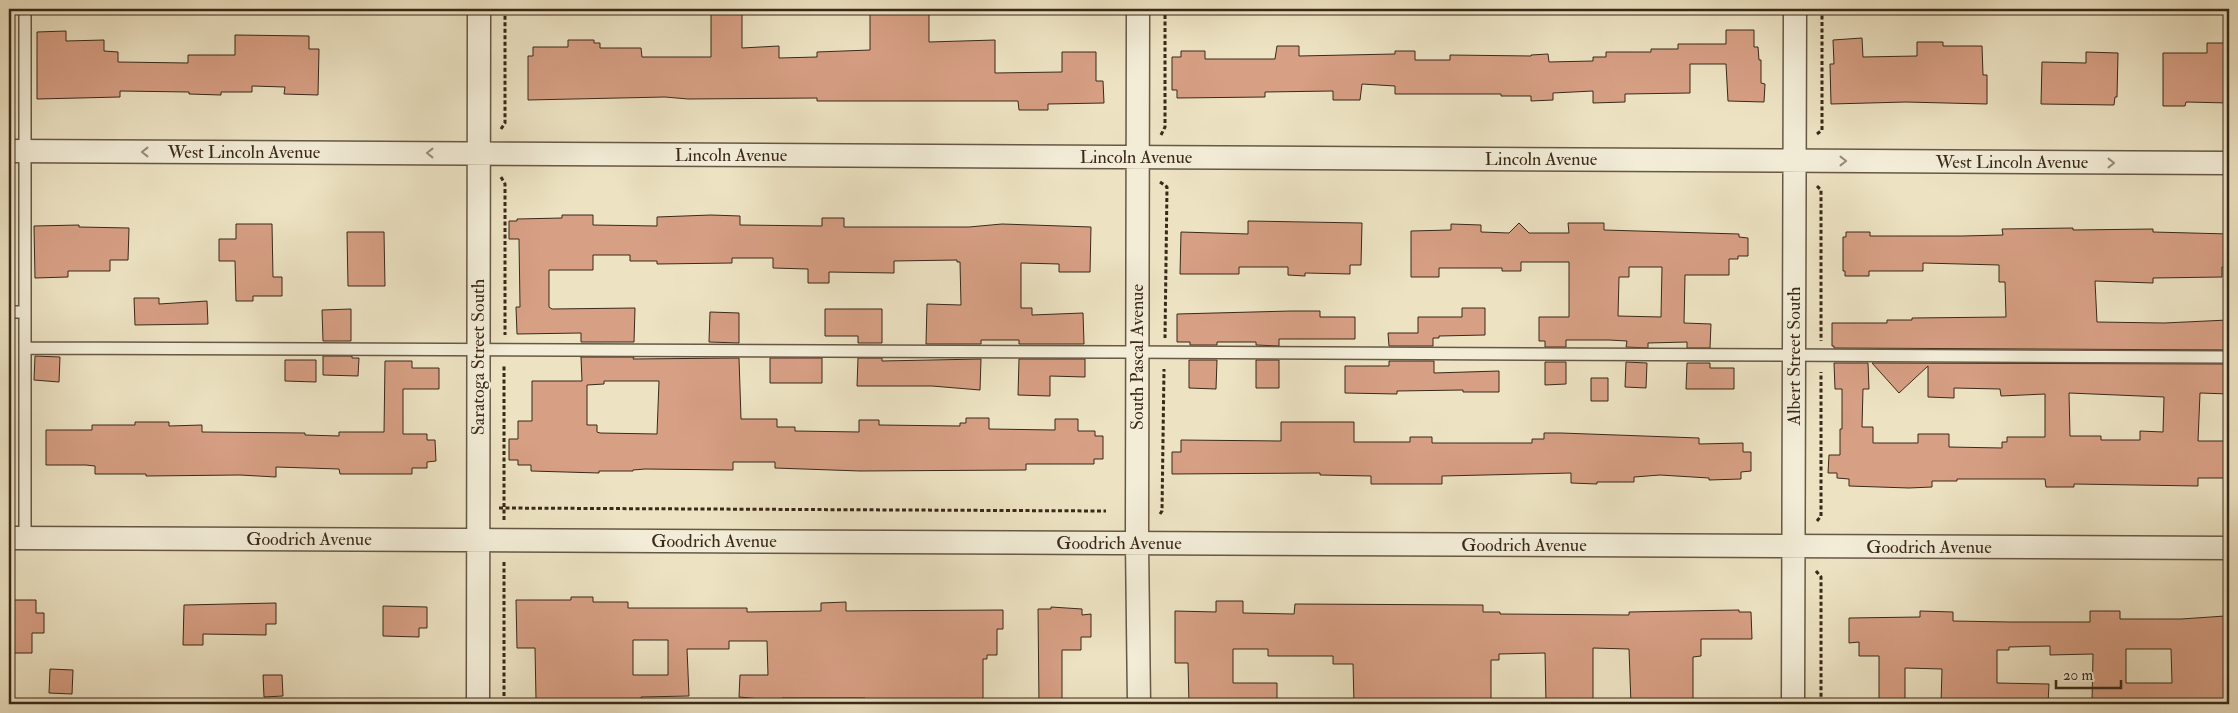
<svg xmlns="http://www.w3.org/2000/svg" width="2238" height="713" viewBox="0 0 2238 713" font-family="'IM FELL Double Pica',serif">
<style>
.building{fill:#d79f84;stroke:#3a2919;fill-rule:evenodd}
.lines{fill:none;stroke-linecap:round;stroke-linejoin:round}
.lane-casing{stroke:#675844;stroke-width:14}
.street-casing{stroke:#675844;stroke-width:25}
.path{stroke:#3a2919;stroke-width:3;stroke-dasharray:4 2.5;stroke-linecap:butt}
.lane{stroke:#f3edd8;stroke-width:11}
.street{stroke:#f3edd8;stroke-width:22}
.oneway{stroke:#968b78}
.labels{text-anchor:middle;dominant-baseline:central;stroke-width:4;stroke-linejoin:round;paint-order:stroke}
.street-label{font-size:18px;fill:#3a2919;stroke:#f3edd8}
</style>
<rect width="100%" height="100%" fill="#ede3c3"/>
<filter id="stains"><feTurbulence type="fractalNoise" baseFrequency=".004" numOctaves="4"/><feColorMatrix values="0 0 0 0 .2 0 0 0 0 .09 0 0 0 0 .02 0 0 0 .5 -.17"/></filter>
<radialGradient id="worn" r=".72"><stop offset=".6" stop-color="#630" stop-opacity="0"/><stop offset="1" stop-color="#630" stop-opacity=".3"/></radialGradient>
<path class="building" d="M711,9H742V48L779,46V58L817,57V52L870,50V9H929V42L995,40V73L1062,72V52H1096V81H1103L1104,103L1048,104V110H1019L1018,101H817V98L688,99L665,97L528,100V56H533V47H568V40H594V43H600V48H641L642,57H711Z
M1726,30H1754V47H1758L1759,60H1761V83L1765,84L1764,102L1728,101L1726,64H1690V93L1625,94V102L1593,103V91L1553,93V100L1531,101V96H1501V94H1395V86L1362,84L1360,100H1333V91L1265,92V97L1177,98V90H1172V57H1181V51H1205V59H1275L1277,46H1299V56L1395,54V51H1415V60H1450V55L1531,56V55L1548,54L1549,62L1593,61V57H1606V52H1651V49H1678V44H1726Z
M66,31V41L104,40V51L118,52V62L188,63V55H235V35L309,36V49H319L318,95L284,94L285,87L252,86V92H221V95L189,94V92L120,91V97L37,99V32Z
M1862,38L1863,57L1917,56V42H1943V46H1982L1983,75H1987V104L1906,102L1831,104L1830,64H1834L1833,40Z
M2207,43H2225V48H2229V103L2186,102L2185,106H2163V53H2207Z
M2086,52L2118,53L2117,97H2115L2114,105L2041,104L2042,62L2086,63Z
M562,215H593V225L657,226V217L711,215L740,216V225L822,226V218H844V227H969L1002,224L1091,227L1090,272H1059V264L1021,263V308H1032V315L1083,313L1084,344H1019V340H981V344H926L927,304L961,305L960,262H957V260L894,261V273L829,272V283H808V269L773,268V258H732V263L657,264V261H630V255H593V270H549V307L552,309L635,308L634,342H581V333L517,334L516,307H520L519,239H509V221H517V219L562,218Z
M1248,221L1362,223L1361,265H1350V274L1305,273V276L1288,275V267H1239V274H1180L1181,232L1248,234Z
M1519,223L1529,233H1569L1568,223H1604V230L1739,234V237L1748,238V256H1738V259H1729V275H1685L1684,323L1711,324L1710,348H1687V342L1648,343V348L1626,347L1627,341L1609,340H1566V347H1545V341H1539V317H1569V262H1521V271H1502V268H1439V277H1411V231L1451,230V224L1481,225V232L1509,233ZM1629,267H1662L1661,317L1618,316L1619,277H1629Z
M236,224H272L273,277H282V296H253V301H236L235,261H219V239H236Z
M79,225V227L129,228L128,260H110V271H68V277L35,278L34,226Z
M2073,228V230L2153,229V232L2229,234V267H2222V277L2153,278V283L2095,281L2097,322L2164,323L2228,320V350L1834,348V346H1832V323H1887V320H1912V318L2006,317L2005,282H1999V265L1923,263V271H1869V276H1845V271H1843V237H1846V232H1870V236H1962L2003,235L2002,229Z
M347,232H384L385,286H348Z
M134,298H159V304L207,301L208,324L135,325Z
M1462,308H1485V335L1439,336V338H1433V346H1389L1388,333H1418V317H1462Z
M351,309V341H323L322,310Z
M825,309H882V343H858V336H825Z
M1291,311H1320V317H1355V339H1279V346L1256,345V342H1217V345H1190V342H1177V314Z
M710,312L739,313V343L709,342Z
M35,356L60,357L59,382L34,380Z
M323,356H352V358H359L358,376L323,375Z
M581,357H634L633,359L739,358L741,419H777V427H795V431L859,432V420H879V425L960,426V423H966V418H989V429L1055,430V419H1078V431H1095V436H1103V459H1094V464H1026V470L860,471L775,468V462H733V470L645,469L633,470V471H599V473L531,471V465H518V460H509V439H518V421H532V381H582ZM604,381H659L657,434L600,433L597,432V425H587V385L604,384Z
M770,358H822V383H770Z
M858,358H882V361L981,359L980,390L932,386H857Z
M1019,359H1085V377L1050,376V396L1018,395Z
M285,360H316V382L285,381Z
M1189,360H1217L1216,389L1189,388Z
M1256,360H1279V388H1256Z
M385,361H412V368H439V389H403V434H427V440H435L436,461L427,462V468H412V474H340L339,469L276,467V477L240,475L146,476V474H95V466L86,465H46V430H92V425H135V422H169V426L202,425V432L305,433V435L339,436V432H384Z
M1389,361H1434V373L1499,371V392H1463V390L1397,391V394L1345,393V366H1389Z
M1545,362H1566V384L1545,385Z
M1626,362L1647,363L1646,388L1625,387Z
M1687,363H1710V368H1734V389H1686Z
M1834,363H1868L1869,389H1863L1862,427H1873V443H1918V434H1949V447L2002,448V442H2007V437H2045V394L2001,396L2000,389L1954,388V398L1928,397V366L1899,393L1872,363L2228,364L2229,394L2200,393L2198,441H2229V478H2198V486L2074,484V487H2046L2045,479H1957V481H1932V487L1909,488L1849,486V479L1837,478V473H1828L1829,455H1840V429H1842V389H1835ZM2069,393L2164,397L2163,432L2140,431V440H2101V436H2070Z
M1591,378H1608V401H1591Z
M1281,422H1354V442H1410V437H1432V443H1532V439H1544V433H1561L1699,438V444L1743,443V452H1751V471L1741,472V479L1709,480V478L1660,475L1634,477V482H1597V484L1571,483V473L1442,476V484H1371V476L1320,475V473L1172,474V452H1181V440L1281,441Z
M571,597H593V602H628V608H747V612L821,611V603L846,602V611L1003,610V629H997V655H987V659H983V703H961V700L865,701V698H782V701L739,697L740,675H768L767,641H729V649H687L689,696L641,697V701L536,699L535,648H517L516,600H571ZM633,640H668V675H633Z
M9,600H36V613H44V633H32V653H9Z
M1216,601H1243V613L1294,614L1295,604L1483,605V612H1500V614L1629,615V612L1739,610V612H1751L1752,639H1701V656L1693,657V702L1631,704L1629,649L1593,648V702L1546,703L1545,653L1499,654V660H1491V704H1354L1353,664H1333V656H1268V649H1233V683H1277V704H1189L1188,663H1175V611L1216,612Z
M276,603V624H266V635L203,634V645H183L184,605Z
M383,606L427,607V628H419V637L383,636Z
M1051,607L1082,609V615L1091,614V637H1081V650H1062V704H1039L1038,609H1051Z
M1920,611L1953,612V621L2010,622H2090V611H2120V619H2181L2225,616V620H2229V704H2092L2093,654L2050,655V646L2009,647V650H1997V683L2049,684L2048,704H1941L1942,669L1905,668V704H1879V656H1859V642L1849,643V618L1920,617ZM2126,649H2171L2172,683H2126Z
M50,669L73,670L72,694L49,693Z
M263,675H282L283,696L264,697Z"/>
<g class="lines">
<defs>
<path id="lane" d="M9,312H25
M25,348C760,348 1494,356 2229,357
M25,538V9"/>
<path id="street" d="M1138,9L1137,543L1139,704
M9,151L2229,163
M9,538L2229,548
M478,704L479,9
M1793,704L1795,9"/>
</defs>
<use href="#lane" class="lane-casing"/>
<use href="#street" class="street-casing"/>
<path class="path" d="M501,129L505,123V9
M1817,134L1822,130V9
M1161,135L1165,127V9
M501,177L505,184V335
M1160,182L1167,187L1165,338
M1817,186L1821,190V341
M499,508L1106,511
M1160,514L1162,511L1164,369
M504,520V366
M1817,521L1821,516V372
M504,562V704
M1816,571L1821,577V704"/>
<use href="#lane" class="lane"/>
<use href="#street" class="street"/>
</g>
<defs><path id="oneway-chevron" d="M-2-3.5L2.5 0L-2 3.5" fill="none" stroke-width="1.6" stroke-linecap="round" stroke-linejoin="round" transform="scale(1.25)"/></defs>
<g class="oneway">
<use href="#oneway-chevron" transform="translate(145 152) rotate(-180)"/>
<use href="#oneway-chevron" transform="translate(430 153) rotate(-180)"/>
<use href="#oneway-chevron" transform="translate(1843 161)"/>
<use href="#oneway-chevron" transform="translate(2111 163)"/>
</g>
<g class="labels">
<g class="street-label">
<text x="244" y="152">West Lincoln Avenue</text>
<text x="731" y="155">Lincoln Avenue</text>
<text x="1136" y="157">Lincoln Avenue</text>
<text x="1541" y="159">Lincoln Avenue</text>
<text x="2012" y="162">West Lincoln Avenue</text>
<text transform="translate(1794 356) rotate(-90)">Albert Street South</text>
<text transform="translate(478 357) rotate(-90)">Saratoga Street South</text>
<text transform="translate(1137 357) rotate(-90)">South Pascal Avenue</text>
<text x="309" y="539">Goodrich Avenue</text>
<text x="714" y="541">Goodrich Avenue</text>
<text x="1119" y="543">Goodrich Avenue</text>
<text x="1524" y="545">Goodrich Avenue</text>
<text x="1929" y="547">Goodrich Avenue</text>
</g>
</g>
<rect width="2238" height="713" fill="none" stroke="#ede3c3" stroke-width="30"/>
<rect x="10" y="10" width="2218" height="693" fill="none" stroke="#3a2919" stroke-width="2.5"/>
<rect x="15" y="15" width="2208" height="683" fill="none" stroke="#3a2919"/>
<path d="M2056 680v8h65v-8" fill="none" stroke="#3a2919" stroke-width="2.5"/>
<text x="2063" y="680" font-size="15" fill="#3a2919" stroke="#f3edd8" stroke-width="4" paint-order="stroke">20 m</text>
<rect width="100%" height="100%" filter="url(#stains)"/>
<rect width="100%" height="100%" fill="url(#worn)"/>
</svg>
